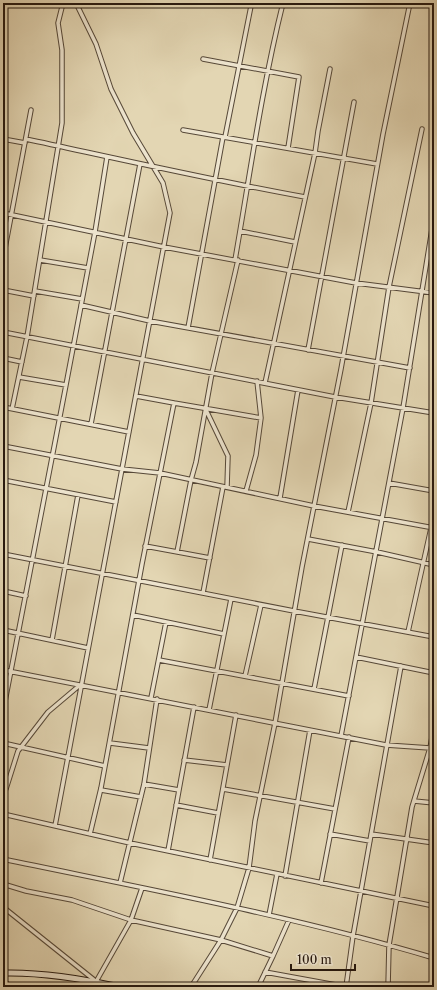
<svg xmlns="http://www.w3.org/2000/svg" width="437" height="990" viewBox="0 0 437 990" font-family="'Libre Caslon Text',serif">
<style>
.lines{fill:none;stroke-linecap:round;stroke-linejoin:round}
.street-casing{stroke:#564838;stroke-width:5.5}
.secondary-casing{stroke:#27190f;stroke-width:7}
.street{stroke:#ede4ce;stroke-width:3.5}
.secondary{stroke:#ede4ce;stroke-width:5}
</style>
<rect width="100%" height="100%" fill="#e3d6b3"/>
<filter id="stains"><feTurbulence type="fractalNoise" baseFrequency=".005" numOctaves="4"/><feColorMatrix values="0 0 0 0 .2 0 0 0 0 .09 0 0 0 0 .02 0 0 0 .5 -.17"/></filter>
<radialGradient id="worn" r=".72"><stop offset=".6" stop-color="#630" stop-opacity="0"/><stop offset="1" stop-color="#630" stop-opacity=".3"/></radialGradient>
<g class="lines">
<defs>
<path id="street" d="M203,59L299,77L288,148
M183,130L377,164
M225,137L251,6
M3,139L25,143
M26,139C119,159 211,180 305,197
M3,213L164,247L356,283L434,293
M240,231L295,242
M3,259L31,110
M40,260L88,268
M235,260C250,174 262,87 283,3
M3,290L34,296
M35,291L82,299
M81,305L150,321L410,368
M188,328L223,137
M3,332L335,397L434,413
M308,350L354,102
M3,358L22,362
M19,377L66,385
M265,383L315,153L318,131L330,69
M136,396L174,403L261,418
M3,407L129,432
M12,409L27,337L62,123V50L58,23L63,3
M206,410L228,456L227,487
M91,424L140,164
M3,446L122,469L160,473L314,506L434,528
M3,480L116,502
M389,483L434,491
M246,491L256,455L261,418L257,381
M280,498L298,390
M348,512L371,403L389,287L422,129
M308,539L377,552L434,565
M145,546L210,558
M177,552L191,480L196,462L212,373L238,260
M3,554L294,611L434,637
M3,591L26,596
M203,593L223,487
M133,615L224,634
M3,630L88,648
M408,632L431,528
M52,640L78,495
M356,657L434,673
M159,660L349,696
M3,670L386,745L430,748
M245,676L261,605
M314,689L342,545
M151,698L166,622
M209,710L231,599
M3,712L66,385L95,232L107,157
M341,736L403,408L432,229
M3,743L105,766
M110,743L149,748
M184,760L227,765
M144,784L179,790
M223,789L335,809
M101,790L141,797
M3,791L6,789L18,751L48,712L80,685
M414,801L434,803
M176,805L218,813
M3,814L130,843L434,906
M55,826L170,213L163,183L133,133L111,89L96,44L76,3
M90,834L101,788L142,564L174,403
M330,834L370,841
M371,834L434,843
M168,851L194,707
M3,859C147,889 293,916 434,958
M210,860L236,715
M285,876L310,730
M120,883L144,784L157,699
M321,883L349,737
M3,884L26,891L72,900L131,920L221,940L273,956
M3,907L103,987
M269,915L277,874
M265,972L347,987
M3,980L11,987
M93,987L131,920L142,888
M191,987L221,940L237,908L249,868L255,821L275,723L302,567L341,369L383,134L410,3
M258,987L273,956L289,920
M346,987L353,936L401,666
M388,987L389,945L412,807L430,748L434,726"/>
<path id="secondary" d="M3,973C39,972 84,979 120,987"/>
</defs>
<use href="#street" class="street-casing"/>
<use href="#secondary" class="secondary-casing"/>
<use href="#street" class="street"/>
<use href="#secondary" class="secondary"/>
</g>
<rect width="437" height="990" fill="none" stroke="#e3d6b3" stroke-width="16"/>
<rect x="4" y="4" width="429" height="982" fill="none" stroke="#27190f" stroke-width="2"/>
<rect x="8" y="8" width="421" height="974" fill="none" stroke="#27190f"/>
<path d="M291 964v6h64v-6" fill="none" stroke="#27190f" stroke-width="2"/>
<text x="297" y="964" font-size="12" fill="#27190f" stroke="#ede4ce" stroke-width="3" paint-order="stroke">100 m</text>
<rect width="100%" height="100%" filter="url(#stains)"/>
<rect width="100%" height="100%" fill="url(#worn)"/>
</svg>
